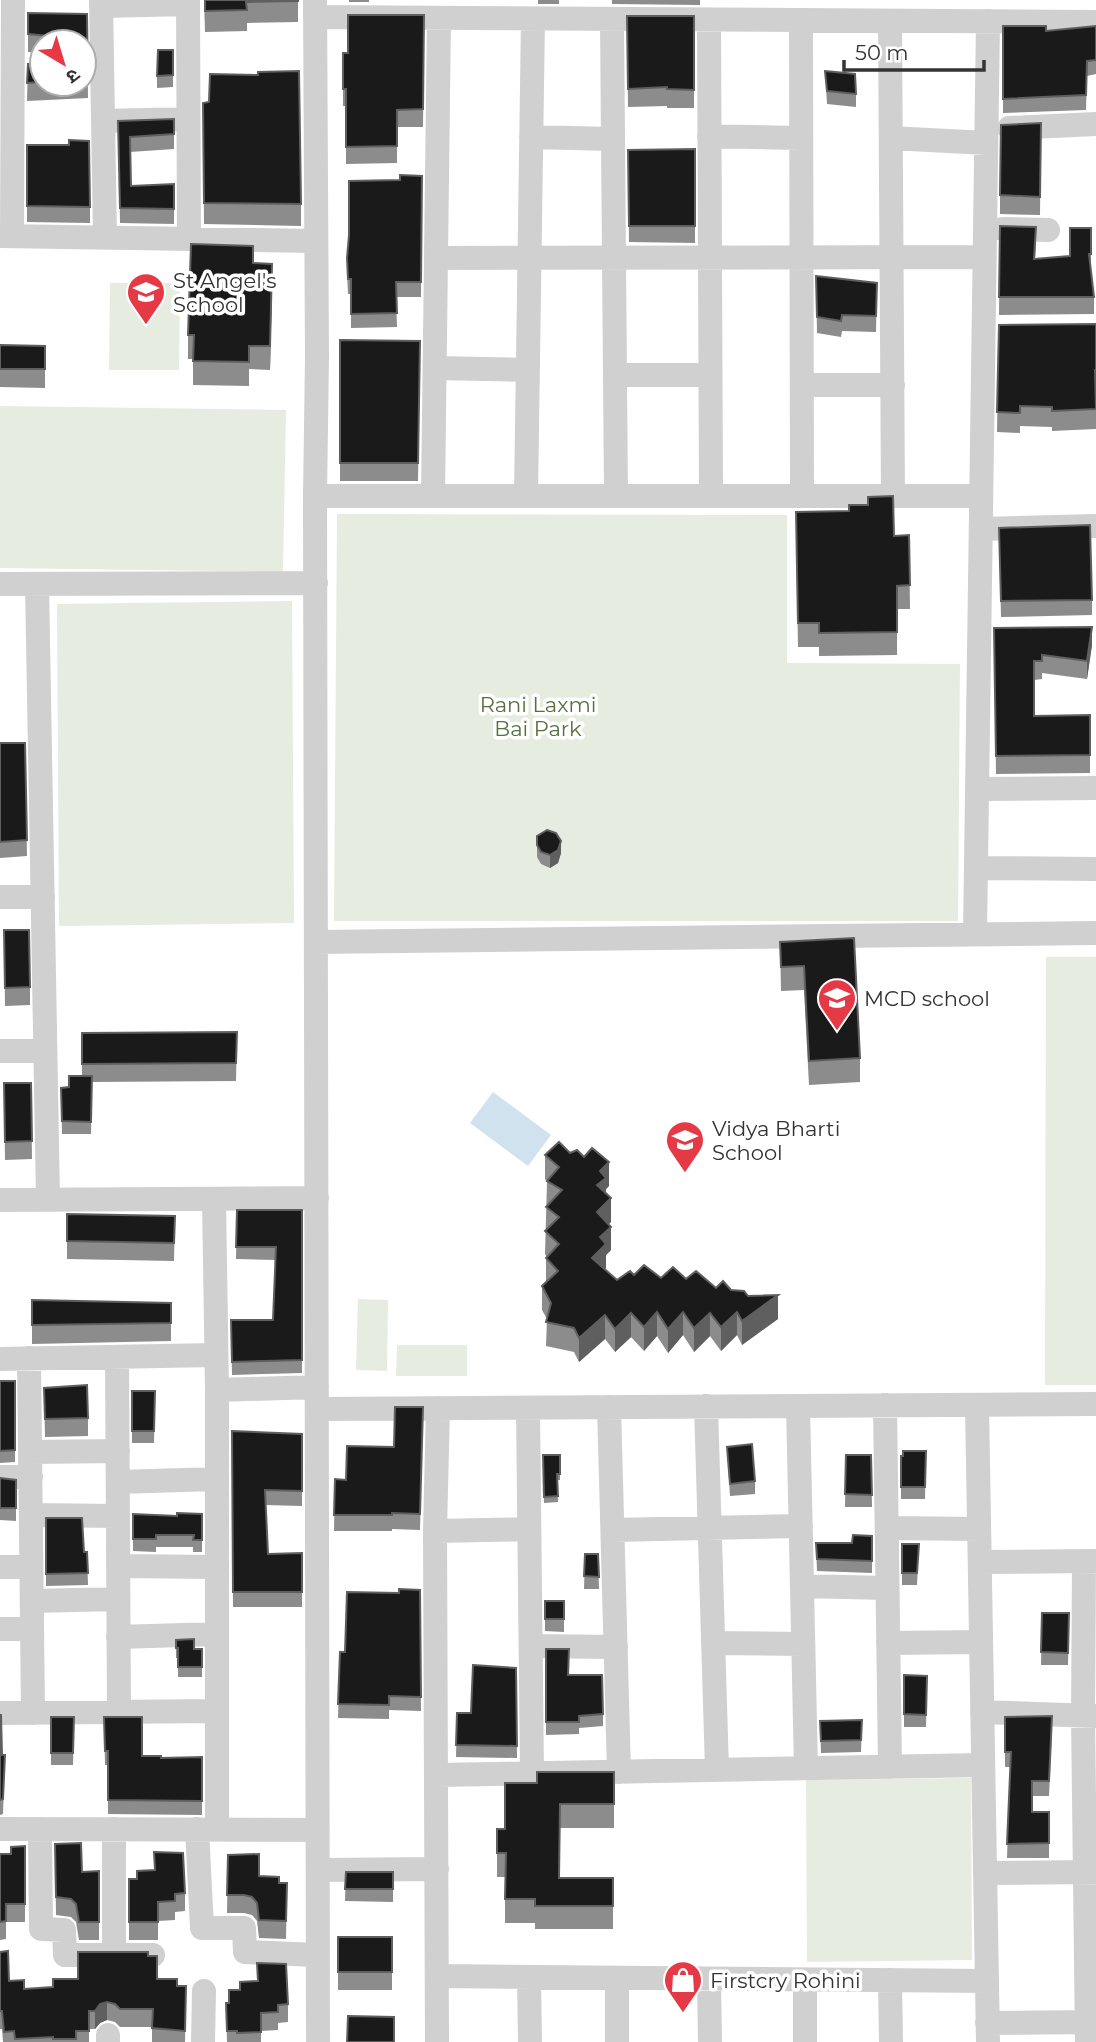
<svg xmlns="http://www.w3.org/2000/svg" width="1096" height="2042" viewBox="0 0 1096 2042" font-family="Montserrat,'Noto Sans Devanagari',sans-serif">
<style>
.green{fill:#e6ecdf}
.water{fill:#cfe2ee}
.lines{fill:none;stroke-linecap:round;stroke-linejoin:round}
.minor{stroke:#d0d0d0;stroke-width:24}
.wall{fill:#8c8c8c}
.shaded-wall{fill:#5f5f5f}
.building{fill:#1a1a1a;stroke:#5f5f5f;stroke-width:2}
.labels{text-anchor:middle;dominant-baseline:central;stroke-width:7;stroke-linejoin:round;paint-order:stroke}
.poi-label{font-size:21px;fill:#333;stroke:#fff;text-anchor:start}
.park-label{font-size:21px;fill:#56703f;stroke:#fff}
</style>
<rect width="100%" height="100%" fill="#fff"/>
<path class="green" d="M110,283H180L179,370H109Z
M0,406L286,410L283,572L0,568Z
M337,514L787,515V663L960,664L958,921H334Z
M292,601L294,923L59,926L57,604Z
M1046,957H1096V1385H1045Z
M358,1299L388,1300L387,1371L356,1370Z
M397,1345H467V1376H396Z
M971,1778L972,1960L807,1962L806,1780Z"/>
<path class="water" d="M493,1092L551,1135L528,1166L470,1123Z"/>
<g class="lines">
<path class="minor" d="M101,0L105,237
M188,0L189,239
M315,0L317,357L315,496L318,2042
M101,6L188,4
M315,17L1096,22
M612,19L616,496
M709,20L711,496
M801,20L802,496
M890,21L893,496
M103,121L188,119
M1009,128L1096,124
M709,136L801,138
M531,137L613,139
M891,138L986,143
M1003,229L1048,230
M0,236L315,241
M12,236L13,0
M436,258L984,257
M435,368L528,370
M615,375H710
M802,385H893
M315,496H981
M433,496L439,18
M526,496L533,19
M981,529L1096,526
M0,584L316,583
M37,584L48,1199
M977,789L1096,788
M976,868L1096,869
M0,897H43
M975,934L988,21
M316,942L1096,933
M0,1051H45
M214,1199L217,1390V1829
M0,1200L317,1198
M117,1357L119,1712
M29,1358L33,1713
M0,1359L215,1355
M217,1390L317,1387
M885,1405L890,1767
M977,1405L988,2042
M706,1406L717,1770
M798,1406L806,1768
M609,1407L619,1772
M528,1408L532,1773
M317,1409L1096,1404
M30,1452L118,1451
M0,1477H31
M118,1482L216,1479
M31,1515L118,1516
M887,1528L979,1529
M613,1530L801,1526
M435,1531L529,1529
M1084,1561L1083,1716L1087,2042
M980,1562L1096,1561
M118,1566L216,1567
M0,1567H31
M802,1586L887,1588
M32,1601L118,1599
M0,1629H32
M118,1637L216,1634
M713,1643L803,1644
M888,1643L981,1642
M531,1646L616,1647
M982,1712L1096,1716
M0,1713L217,1711
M436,1775L983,1765
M0,1829L317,1830
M40,1829L41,1929L64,1930L65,1955H153
M114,1829V1955
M197,1829L202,1928H244L245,1952L317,1955
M318,1870L437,1869
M985,1873L1096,1872
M437,1976L987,1981
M529,1977L530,2042
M617,1978V2042
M709,1979L710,2042
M805,1980V2042
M890,1980L891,2042
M987,2023L1096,2022
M108,2042V2035
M203,2042L204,1991
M437,2042L435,1531L438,1408"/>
</g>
<path class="wall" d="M204,0H298V22L247,23V31L205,32Z
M349,0H369V2H349Z
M538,0H559V4H538Z
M612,0H700V5L612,4Z
M28,13L87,14L88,98L27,101L28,64L42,63V84H84V42H42V53L28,52Z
M424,15L423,127H397V163L346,164V106H343V53H348Z
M627,16H694V108H667V106L628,107Z
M1096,26V74L1087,76L1086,110L1003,113V99L1046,31Z
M173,50V87L157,88V76Z
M825,71L856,94V107L827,104Z
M203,103L301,204V226L204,224Z
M174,119V149L130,152L131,186L174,184V224L120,223L118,121Z
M1041,123L1040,215L1000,214V195Z
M27,145L90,207V223L27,222Z
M695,149V243L629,242L628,150Z
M422,176L421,297H396L397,327L351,328V294H348L347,273L400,180Z
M1000,226L1036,245L1035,259L1070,256L1091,228V272L1094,297V314L999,315Z
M253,263L272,287L270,370L249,369V386L193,385V359H188V335Z
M816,276L877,283L876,332L842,331L841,337L817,333Z
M1096,324V429L1052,431V427L1020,426V433L997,432L999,325Z
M340,340L420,341L418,481H340Z
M0,345L45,346V388L0,387Z
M999,528L1092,600V615L1001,617Z
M909,535L910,609H897V655L819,656V647H798L796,536Z
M994,628L1092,645L1087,679L1042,673V679L1034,680V716L1090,715V773L996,774Z
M0,743H25L27,856L0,858Z
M537,836L561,853L558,863L550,868L541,864L537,857Z
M4,930L30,987V1005L5,1006Z
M854,938L860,1058V1082L809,1085L804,990L781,991L780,942Z
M237,1032L236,1081L92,1082L91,1134H62L61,1088L69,1087L82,1076V1033Z
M4,1083H31L32,1159L5,1160Z
M545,1155L609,1186L606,1189V1193L611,1222L609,1224L611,1250L606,1255V1268L605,1269L617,1280L634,1275L686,1279L716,1288L731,1290L748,1296L778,1319L742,1345L737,1335L721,1351L710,1336L694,1352L683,1335L668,1353L657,1336L644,1351L631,1337L615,1352L605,1339L579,1362L574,1352L546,1346L547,1319L542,1310V1286L546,1282V1258L547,1257L545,1254L547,1182L545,1179Z
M237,1210H302V1373L232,1375L231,1320H273L276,1260L236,1259Z
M175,1216L174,1261L67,1259V1241Z
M32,1300L171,1303V1341L32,1344Z
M0,1381H15V1462L0,1463Z
M44,1388L88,1418V1436L45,1437Z
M132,1391H155L154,1443H132Z
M423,1407L420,1530L392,1529V1531H334L335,1479L346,1480L394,1447Z
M232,1431L302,1434V1506L265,1505L268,1554L302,1553V1607H233Z
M727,1447L755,1481V1494L730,1496Z
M926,1451L925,1499H901V1456Z
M543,1455H560V1480H557L558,1502L544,1503Z
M846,1455H871L872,1507H845Z
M0,1478L16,1480V1521L0,1520Z
M133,1514L177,1516L202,1514V1552H193V1547H156V1552L133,1551Z
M46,1518L84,1552H87L88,1585L46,1586Z
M872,1536V1573L817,1571L816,1543H852Z
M902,1544H919L917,1585H902Z
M585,1554H598L599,1589H584Z
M420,1590L421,1711L389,1710V1719L338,1718L340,1652H345L399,1593Z
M545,1601H564V1632L545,1631Z
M1042,1613H1069L1068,1665H1041Z
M176,1640L194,1649H202V1677H178V1658H176Z
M546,1649L603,1714V1726L579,1728V1734L546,1735Z
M516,1668L517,1758L456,1757L457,1713H471Z
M904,1675L927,1676L926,1727H904Z
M0,1715L2,1755H5L3,1814L0,1815Z
M51,1717H74L73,1765H51Z
M104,1717L142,1756L161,1758L202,1757V1815L108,1814V1765H105Z
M1005,1717L1052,1731L1049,1796H1032V1812H1049V1858H1007L1010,1767H1005Z
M862,1720L861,1752L821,1753L820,1721Z
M614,1772V1828H560L559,1878H613V1929H535V1923H505V1877H497V1853L505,1829L537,1783Z
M55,1844L82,1872L99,1871V1940H79L76,1922L71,1917L56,1915Z
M25,1846V1922H6V1939L0,1940V1854H11Z
M154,1852L185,1893V1911L175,1912V1920L158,1921V1940H129V1879H137L154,1870Z
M228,1855L259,1876L279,1883H287L286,1939L259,1938L257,1921L252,1915L244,1913H227Z
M346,1872H393V1902L345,1901Z
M338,1937H392V1990H338Z
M0,1952L9,1981L24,1989L53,1987L148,1956L157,1979L177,1986H186L185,2042H152V2027H120L115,2022L107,2020L100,2023L95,2029H89V2042H3L2,2029H0Z
M257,1963L288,2004V2022L278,2023V2030L261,2031V2042H227L226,2003H229L240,1990L257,1981Z"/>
<path class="shaded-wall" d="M272,264V287L270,370V346Z
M1092,627V645L1087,679V661Z
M561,841V853L558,863L550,868V855Z
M609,1162V1186L606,1189V1202L597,1185L600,1171Z
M611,1198V1222L597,1236V1212Z
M611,1227V1250L606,1255V1268L592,1282V1258L600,1237Z
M778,1295V1319L742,1345V1321Z
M657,1312V1336L644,1351V1327Z
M683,1312V1335L668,1353V1329Z
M737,1312V1335L721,1351V1327Z
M631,1313V1337L615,1352V1329Z
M710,1313V1336L694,1352V1328Z
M605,1315V1339L579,1362V1338Z
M107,2002V2020L100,2023L95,2029V2011L100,2004Z"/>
<path class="building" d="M205,0H298V1L246,2L247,10L205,11Z
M28,13L87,14L88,80H84V42H55L49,36L28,34Z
M348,15H424L423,109L397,110V146L346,147V89H343V53H348Z
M627,16H694V90L667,89V87L628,89Z
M1003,26H1046V31L1096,26V60L1087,61L1086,95L1003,99Z
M158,50H173V75L157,76Z
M42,63V82L27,83L28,64Z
M299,71L301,204L204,203L203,103L209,102L210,74L258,75V72Z
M825,71L855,74L856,94L827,91Z
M174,119V134L130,137L131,186L174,184V209L120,208L118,121Z
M1041,123L1040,197L1000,195L1001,125Z
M69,140L89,141L90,207L27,206V145H69Z
M695,149V226H629L628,150Z
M400,175L422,176L421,282H396L397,313L351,314V279H348L347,258L349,235V181L400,180Z
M1000,226L1036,227L1034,259L1070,256V228H1091V254H1089L1094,297H999Z
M191,244L253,246V263L272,264L270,346H249V362L193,361L194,335H188Z
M816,276L877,283L876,316L842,315L841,321L817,317Z
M1096,324V370H1095L1096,409L1052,411V407L1020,406V413L997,412L999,325Z
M340,340L420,341L418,463H340Z
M0,345L45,346V369H0Z
M893,496L894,536L909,535L910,585L897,586V632L819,633V623H798L796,512L849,511V505H868V497Z
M1090,525L1092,600L1001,601L999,528Z
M1092,627L1087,661L1042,655V661H1034V716L1090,715V755L996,756L994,628Z
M0,743H25L27,840L0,842Z
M547,830L556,833L561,841L558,850L550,855L541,852L537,845V836Z
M4,930H29L30,987L5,988Z
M854,938L860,1058L809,1061L804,966L781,967L780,942Z
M237,1032L236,1063L82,1064V1033Z
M69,1076H92L91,1122L62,1121L61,1088L69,1087Z
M4,1083H31L32,1141L5,1142Z
M559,1142L570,1153L577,1150L584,1157L592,1148L609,1162L600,1171L606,1178L597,1185L611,1198L597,1212L611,1227L600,1237L606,1244L592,1258L617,1280L630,1271L634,1275L644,1265L661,1278L673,1267L686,1279L696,1271L716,1288L723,1281L731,1290L744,1291L748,1296L778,1295L742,1321L737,1312L721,1327L710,1313L694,1328L683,1312L668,1329L657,1312L644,1327L631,1313L615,1329L605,1315L579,1338L574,1328L546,1322L551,1303L542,1286L558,1271L546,1258L559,1244L545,1231L559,1217L546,1207L562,1190L547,1181L559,1167L545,1155Z
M237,1210H302V1360L232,1362L231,1320H273L276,1247H236Z
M67,1214L175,1216L174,1243L67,1241Z
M32,1300L171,1303V1323L32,1325Z
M0,1381H15V1450L0,1451Z
M87,1385L88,1418L45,1419L44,1388Z
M132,1391H155L154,1431H132Z
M395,1407H423L420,1514L392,1513V1515H334L335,1479L346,1480L347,1446L394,1447Z
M232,1431L302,1434V1491L265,1490L268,1554L302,1553V1592H233Z
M752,1444L755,1481L730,1484L727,1447Z
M903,1451H926L925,1487H901V1456H903Z
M543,1455H560V1474H557L558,1496L544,1497Z
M846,1455H871L872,1495L845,1494Z
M0,1478L16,1480V1508H0Z
M177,1513L202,1514V1540H193L194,1535H156V1539H133V1514L177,1516Z
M46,1518H82L84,1552H87L88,1573L46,1574Z
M853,1535L872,1536V1561L817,1559L816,1543H852Z
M902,1544H919L917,1573H902Z
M585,1554H598L599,1577L584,1576Z
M399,1589L420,1590L421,1697L389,1696V1705L338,1704L340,1652H345L347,1592L399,1593Z
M545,1601H564V1619H545Z
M1042,1613H1069L1068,1653L1041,1652Z
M194,1639V1649H202V1667H178V1648H176V1640Z
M546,1649H569L568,1675H602L603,1714L579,1716V1722H546Z
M473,1665L516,1668L517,1746L456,1745L457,1713H471Z
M904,1675L927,1676L926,1715L904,1714Z
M0,1715H1L2,1755H5L3,1799L0,1800Z
M1052,1716L1049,1781H1032V1812H1049V1843L1007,1844L1011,1752H1005V1717Z
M51,1717H74L73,1753H51Z
M104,1717H142V1756H161V1758L202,1757V1801L108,1800V1751H105Z
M862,1720L861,1740L821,1741L820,1721Z
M537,1772H614V1804H560L559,1878H613V1906H535V1899H505L506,1853H497V1829H505V1783H537Z
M81,1843L82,1872L99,1871V1922H79L76,1904L71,1899L56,1897L55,1844Z
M25,1846V1904H6V1921L0,1922V1854H11V1847Z
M154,1852L183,1853L185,1893L175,1894V1901L158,1902V1922H129V1879H137V1871L155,1870Z
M259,1854V1876L279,1877V1883H287L286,1921L259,1920L257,1903L252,1897L244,1895H227L228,1855Z
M346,1872H393V1889H345Z
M338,1937H392V1972H338Z
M8,1951L9,1981L24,1980V1989L53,1987V1979H78V1952H148V1956H157V1979H177V1986H186L185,2031L152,2028L153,2009H120L115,2004L107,2002L100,2004L95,2011H89V2031H76V2039H53V2037L15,2039L14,2031L4,2032L2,2011H0V1952Z
M257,1963L286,1964L288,2004L278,2005V2012L261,2013V2032L237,2033V2031H227L226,2003H229V1990H240V1982L258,1981Z
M348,2016L394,2017V2042H347Z"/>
<defs>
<symbol id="school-pin" viewBox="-11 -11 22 30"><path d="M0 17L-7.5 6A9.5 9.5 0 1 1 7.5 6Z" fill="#e63946" stroke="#fff"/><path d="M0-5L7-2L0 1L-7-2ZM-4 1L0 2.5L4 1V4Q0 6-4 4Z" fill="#fff"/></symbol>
<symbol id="shop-pin" viewBox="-11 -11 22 30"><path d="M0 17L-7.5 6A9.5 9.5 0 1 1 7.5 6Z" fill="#e63946" stroke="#fff"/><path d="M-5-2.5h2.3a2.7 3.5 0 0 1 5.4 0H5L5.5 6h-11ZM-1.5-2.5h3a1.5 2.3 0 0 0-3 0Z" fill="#fff"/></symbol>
</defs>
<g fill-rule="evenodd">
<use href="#school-pin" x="124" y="270" width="44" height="60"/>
<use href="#school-pin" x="815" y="976" width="44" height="60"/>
<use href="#school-pin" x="663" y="1118" width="44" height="60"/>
<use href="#shop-pin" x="661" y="1958" width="44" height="60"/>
</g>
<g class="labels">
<g class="poi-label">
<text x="173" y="280">St Angel's<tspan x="173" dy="24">School</tspan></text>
<text x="864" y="998">MCD school</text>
<text x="712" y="1128">Vidya Bharti<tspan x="712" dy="24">School</tspan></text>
<text x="710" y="1980">Firstcry Rohini</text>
</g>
<g class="park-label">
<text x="538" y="704">Rani Laxmi<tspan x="538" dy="24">Bai Park</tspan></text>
</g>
</g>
<g transform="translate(63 63) rotate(142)"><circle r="33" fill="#ffffff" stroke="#adadad" stroke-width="2"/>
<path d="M0-5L12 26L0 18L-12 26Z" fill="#e63946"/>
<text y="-10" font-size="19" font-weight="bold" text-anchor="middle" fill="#333333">उ</text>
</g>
<path d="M844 60v10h140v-10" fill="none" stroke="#333333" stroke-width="3.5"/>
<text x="855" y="60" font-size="21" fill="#333333" stroke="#ffffff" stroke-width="5" paint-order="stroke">50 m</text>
</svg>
